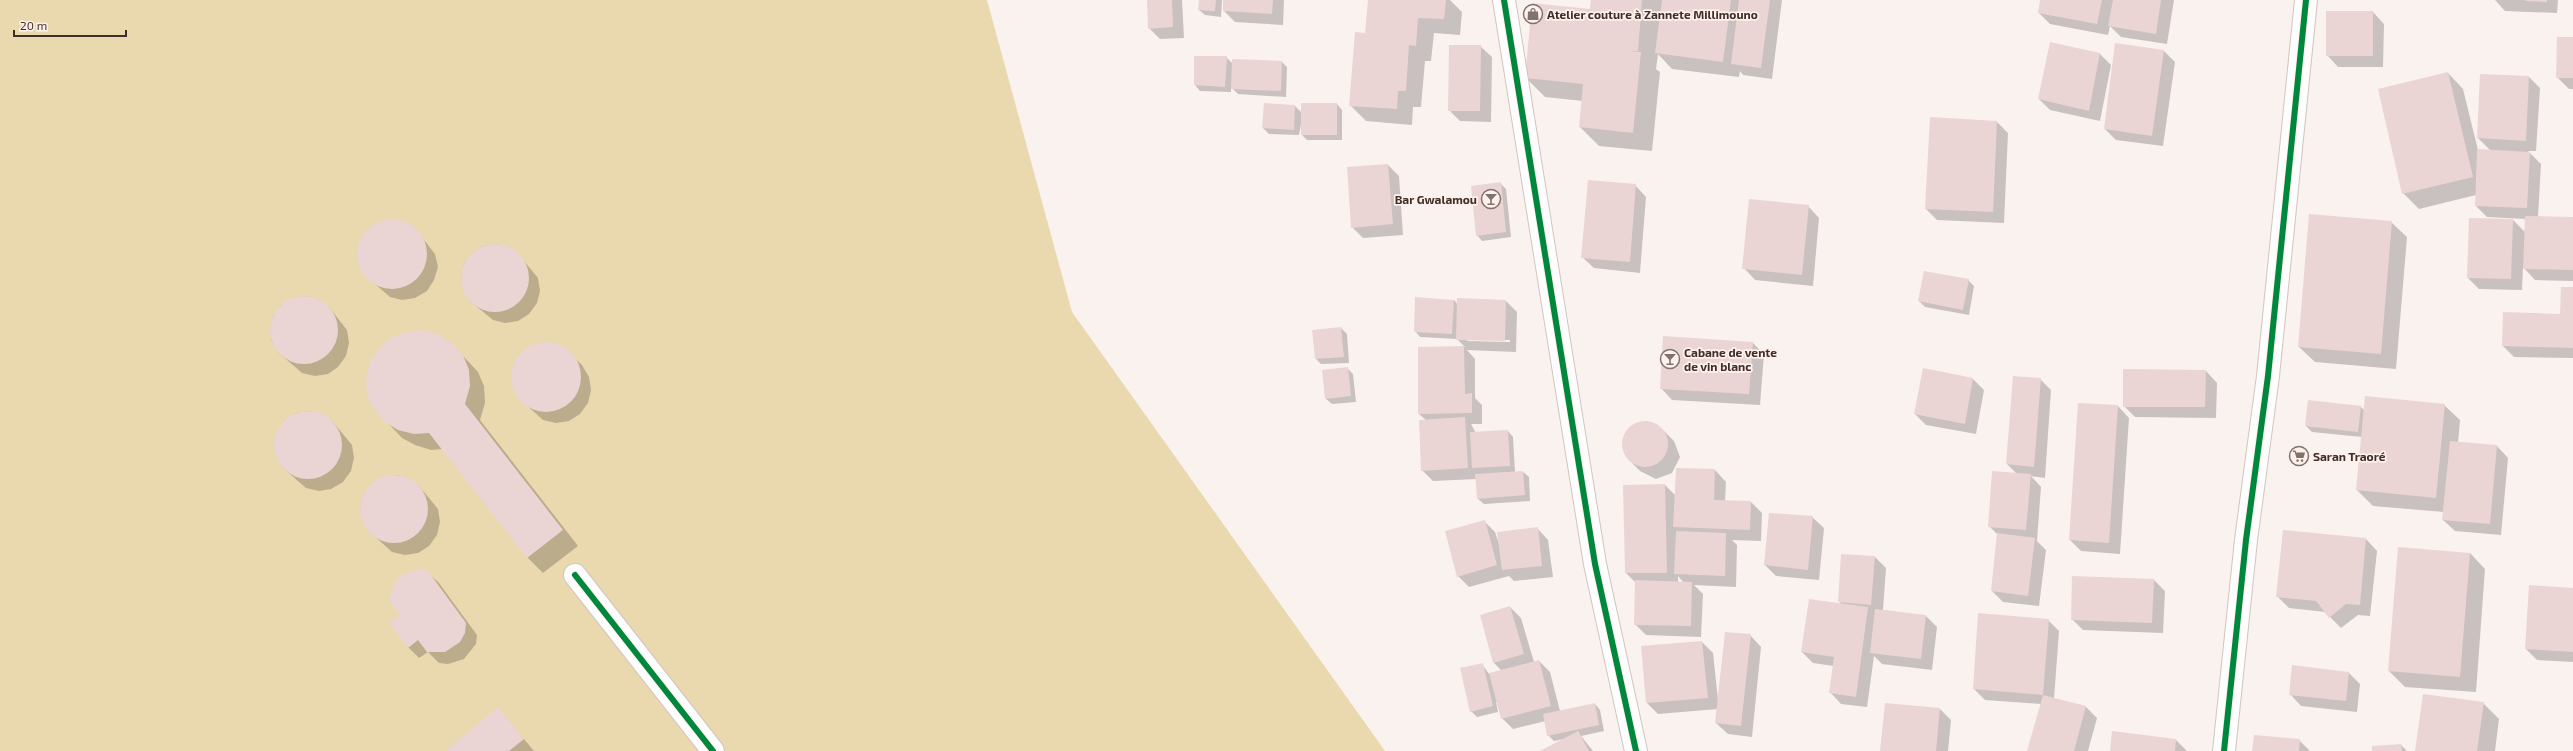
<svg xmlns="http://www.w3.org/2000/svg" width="2573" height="751" viewBox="0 0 2573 751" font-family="'Exo 2',sans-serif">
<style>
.green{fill:#ead8ae}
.shadow{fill:#0003;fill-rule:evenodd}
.building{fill:#ead5d4}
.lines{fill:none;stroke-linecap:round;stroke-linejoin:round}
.minor-casing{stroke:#d0c5c1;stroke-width:24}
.minor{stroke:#fefdfd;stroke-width:22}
.cycleway-casing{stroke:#fff0ea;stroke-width:8}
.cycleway{stroke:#00873e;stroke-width:6}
.labels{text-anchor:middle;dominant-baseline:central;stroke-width:3.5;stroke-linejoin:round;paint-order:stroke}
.poi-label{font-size:12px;font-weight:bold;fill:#3d2f2a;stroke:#fff0ea;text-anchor:start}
</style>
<rect width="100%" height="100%" fill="#faf2ef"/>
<path class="green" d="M0,0H987L1072,312L1385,751H0Z"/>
<path class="shadow" d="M1148,0H1182L1184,38L1160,39L1149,28Z
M1200,0H1222L1221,17L1205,15L1199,10Z
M1224,0H1284L1283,25L1235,22L1224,11Z
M1369,0H1450L1462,12L1460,35L1434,33L1431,61H1425L1421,107H1413L1412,125L1366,121L1350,105L1366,34Z
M1592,0H1782L1772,79L1743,75L1740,71L1739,77L1672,69L1658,54L1656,69L1660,72L1652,151L1599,146L1580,127L1583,101L1545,97L1526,78L1591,10Z
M2041,0H2174L2167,44L2121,37L2110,26L2108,35L2050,24L2039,13Z
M2495,0H2558L2557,13L2505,11Z
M2373,12L2384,24L2383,67H2338L2327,55Z
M2573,38V89H2569L2558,78Z
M2051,43L2100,54L2111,65L2100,121L2050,110L2039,99Z
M1480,46L1492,57L1491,122L1460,121L1449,110Z
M2164,51L2175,62L2163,146L2116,140L2105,129Z
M1226,57L1233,64L1282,62L1287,67L1286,97L1238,94L1231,87V92L1200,91L1195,85Z
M2448,73L2463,89L2478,150L2491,151L2478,138L2529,77L2540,88L2536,151H2528L2541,164L2538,217L2573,218V281L2535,280L2523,267L2522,290L2479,289L2468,278L2513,220L2525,232L2526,219L2487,217L2476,206V195L2419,209L2403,193Z
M1337,104L1342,110V140H1307L1302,135V119L1299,135L1269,134L1263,128L1295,106L1302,113Z
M1997,122L2008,133L2004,223L1937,220L1926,209Z
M1388,165L1399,176L1403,235L1363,238L1352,227Z
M1500,183L1506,189L1511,237L1482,241L1477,235Z
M1635,185L1646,197L1640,273L1594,268L1582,257Z
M1808,206L1819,218L1813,286L1755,280L1744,268Z
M393,220L406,223L417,231L435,254L438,267L434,280L427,291L415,298L402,300L390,297L367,277L360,266L358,253L361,240L369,229L380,222Z
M2391,222L2407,237L2396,369L2315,362L2299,347Z
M496,244L509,247L519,255L538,278L540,291L537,303L529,314L518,321L505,323L493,320L470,301L463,289L461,276L464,264L472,253L483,246Z
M1968,280L1974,286L1969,315L1925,307L1919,301Z
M2573,288V358L2514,357L2503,346L2561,315Z
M305,296L318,299L329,307L347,330L349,343L346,356L338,367L328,374L315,376L302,373L279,353L272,342L270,329L273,316L281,305L293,298Z
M1454,300L1458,305L1506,301L1517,312L1516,352L1467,350L1475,359V398L1482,405V424H1471L1476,433L1508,431L1513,437L1515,472H1523L1529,477L1530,501L1484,504L1478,499L1477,479L1433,481L1422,470L1426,420L1419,414V348L1465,347L1457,339L1420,337L1415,331ZM1467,339L1510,340V342L1467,341Z
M1341,328L1347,334L1349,363L1321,364L1316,359Z
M451,343L478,372L484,386L485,403L480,420L578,546L543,573L527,557L443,449L431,450L415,445L402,438L386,421Z
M547,343L560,346L570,354L582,365L589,377L591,390L588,403L580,414L569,421L556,423L543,420L521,400L514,389L512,376L515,363L522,352L534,345Z
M1753,343L1764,354L1760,405L1672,400L1661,388Z
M1347,368L1353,374L1356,402L1332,404L1326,399Z
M1924,370L1973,379L1984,390L1976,434L1926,425L1915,414Z
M2206,371L2217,383L2216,418L2135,417L2124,406Z
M2014,377L2040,379L2051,390L2045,478L2031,476L2041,487L2037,541L2046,550L2039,606L2003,602L1992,591L1998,535L1989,526L2017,474L2007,464Z
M2309,401L2361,407L2364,410L2444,405L2460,420L2458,443L2497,446L2508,458L2501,535L2455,531L2443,520L2444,512L2373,506L2357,490L2362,437L2312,432L2306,426Z
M2118,406L2129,418L2120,554L2081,551L2070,540Z
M309,411L322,414L333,422L352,445L354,458L351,471L343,482L331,489L319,491L306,488L283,468L277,457L275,444L278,431L285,420L296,413Z
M1647,421L1662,429L1674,441L1680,457L1672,473L1656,479L1640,471L1629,460L1623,443L1630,427Z
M1715,470L1726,482L1725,501L1751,502L1762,513L1761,541L1732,540L1737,545L1736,587L1694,585L1703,594L1701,637L1646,635L1635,624L1636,583L1626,573L1624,486L1665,485L1676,496ZM1678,576L1684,583H1678Z
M396,475L408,478L419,486L438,509L440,522L437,535L429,546L418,553L405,555L392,552L370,532L363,521L360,508L363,495L371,484L383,477Z
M1812,517L1824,528L1819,580L1776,576L1765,565Z
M1484,521L1495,532L1499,544L1537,528L1548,540L1553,577L1514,581L1509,576L1469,587L1458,576Z
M2284,531L2366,539L2377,551L2370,616L2358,615L2341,628L2325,612L2289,608L2277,596Z
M2470,553L2485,569L2476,692L2405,687L2389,671Z
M1875,557L1886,568L1883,610L1926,616L1937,627L1932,670L1882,664L1874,656L1867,707L1841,704L1830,692L1834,666L1813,663L1802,652L1842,605L1839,601Z
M427,572L439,583L477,635L476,644L464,659L448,664L439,663L428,652L419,658L408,647L401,615Z
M2154,580L2165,591L2163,633L2083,630L2072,619Z
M2573,589V662L2537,660L2526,649Z
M1510,607L1521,618L1534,662L1539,661L1550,672L1560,711L1595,704L1600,710L1604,731L1581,736L1593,751H1542L1564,739L1554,741L1548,735L1546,721L1513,729L1502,718L1498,702H1496L1498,712L1477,717L1471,711L1482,664L1489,674L1502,671L1494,663L1481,616Z
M2048,620L2059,631L2054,699L2086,707L2097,718L2088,751H2029L2041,704L1985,700L1974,689Z
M1750,635L1761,647L1752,737L1728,734L1716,723L1718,709L1658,714L1647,703L1702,642L1713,653L1718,700Z
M2349,673L2360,684L2357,712L2301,706L2290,694Z
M2483,703L2499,719L2495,751H2416Z
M498,708L534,751H446Z
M1940,709L1951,720L1948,751H1881Z
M2176,740L2187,751H2111Z
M2299,740L2310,751H2253Z
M2401,745L2407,751H2373Z"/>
<path class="building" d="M1147,0H1172L1173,27L1148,29Z
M1199,0H1216L1215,11L1198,10Z
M1223,0H1273L1272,14L1223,11Z
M1368,0H1446L1444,19L1418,18L1416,46L1409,45L1406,91H1398L1397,109L1349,106L1355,32L1365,33Z
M1591,0H1642L1638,51H1628L1641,52L1633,133L1579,127L1583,84L1525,78L1532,3L1590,9Z
M1662,0H1731L1723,62L1655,53Z
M1739,0H1770L1761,68L1731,64Z
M2040,0H2102L2097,24L2038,13Z
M2113,0H2161L2156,34L2108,26Z
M2525,0H2547V2L2525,1Z
M2326,11H2373V56H2326Z
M2557,37H2573V78H2556Z
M2050,42L2100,53L2089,111L2038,99Z
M2115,43L2164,50L2152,136L2104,129Z
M1449,45H1481L1480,111H1448Z
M1194,56H1227L1225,87L1194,85Z
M1232,59L1282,61L1281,91L1231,89Z
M2448,72L2473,177L2402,194L2378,89Z
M2480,74L2529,76L2526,141L2477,138Z
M1264,103L1295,105L1294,130L1262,128Z
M1301,103H1337V135H1301Z
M1930,117L1997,121L1993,212L1925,209Z
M2477,149L2530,152L2527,208L2475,206Z
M1388,164L1393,224L1351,228L1347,167Z
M1588,180L1636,184L1630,262L1581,258Z
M1501,182L1506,232L1476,236L1471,186Z
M1749,199L1809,205L1802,275L1742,269Z
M2309,214L2392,221L2381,354L2298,347Z
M2525,216L2573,217V270L2523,269Z
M2469,218L2513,219L2511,279L2467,278Z
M357 254a35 35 0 1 1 70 0a35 35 0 1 1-70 0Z
M461 278a34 34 0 1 1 68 0a34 34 0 1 1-68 0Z
M1924,271L1969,279L1963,310L1918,301Z
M2561,287H2573V348L2502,346L2503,312L2560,314Z
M270 330a34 34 0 1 1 68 0a34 34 0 1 1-68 0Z
M1415,297L1454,300L1452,334L1414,332Z
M1457,298L1506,300L1505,341L1456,340Z
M1341,327L1344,357L1315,359L1312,330Z
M422,330L438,334L452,343L463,355L469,370L470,386L465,404L563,530L527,558L429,433L414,434L398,430L385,422L374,409L367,394L366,378L370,362L379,348L391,338L406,332Z
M1663,336L1753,342L1749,394L1660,389Z
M511 377a35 35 0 1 1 70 0a35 35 0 1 1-70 0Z
M1464,346L1465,394L1472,393V413L1418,414V347Z
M1348,367L1351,396L1325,399L1322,370Z
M1923,368L1973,378L1965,424L1914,414Z
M2123,369L2206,370L2205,407H2123Z
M2013,376L2041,378L2034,467L2006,464Z
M2365,396L2445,404L2436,498L2356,490Z
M2308,400L2361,406L2358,432L2305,426Z
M2078,403L2118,405L2109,543L2069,540Z
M274 445a34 34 0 1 1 68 0a34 34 0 1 1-68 0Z
M1465,417L1468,468L1421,471L1419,420Z
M1622 444a23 23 0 1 1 46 0a23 23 0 1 1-46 0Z
M1508,430L1510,466L1472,468L1470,432Z
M2450,441L2497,445L2490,524L2442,520Z
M1676,468L1715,469L1714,500L1751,501L1750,530L1673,527Z
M1523,471L1525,495L1477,499L1475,474Z
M1992,471L2031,474L2026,530L1988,527Z
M360 509a34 34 0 1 1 68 0a34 34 0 1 1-68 0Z
M1665,484L1667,573H1625L1623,485Z
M1769,513L1813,516L1808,570L1764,565Z
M1485,520L1497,565L1457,577L1445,531Z
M1538,527L1542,566L1502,570L1497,532Z
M2283,530L2366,538L2360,605L2346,604L2329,618L2316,601L2276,597Z
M1676,531L1726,533L1725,576L1674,574Z
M1997,533L2035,538L2028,596L1991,591Z
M2398,547L2470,553L2460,677L2388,671Z
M1841,554L1875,556L1871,605L1838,602Z
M419,569L428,571L466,623L465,633L460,642L445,652H427L418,640L408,648L389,622L400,615L389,600L395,582L401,575Z
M2072,576L2154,579L2152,623L2071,620Z
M1635,580L1692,582L1691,626L1634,625Z
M2529,585L2573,588V652L2525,649Z
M1809,599L1868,607L1856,697L1829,693L1834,657L1801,652Z
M1510,606L1524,654L1493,663L1480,615Z
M1875,609L1926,615L1921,659L1870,653Z
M1978,613L2049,619L2043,695L2086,706L2074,751H2027L2043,695L1973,689Z
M1725,632L1751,634L1741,726L1715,723Z
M1702,641L1708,698L1646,703L1641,646Z
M1539,660L1551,706L1501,719L1489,673Z
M1483,663L1493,706L1470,712L1460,668Z
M2292,665L2349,672L2346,701L2289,695Z
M2423,694L2484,702L2477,751H2415Z
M1595,703L1599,725L1547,736L1543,714Z
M1885,703L1940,708L1936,751H1880Z
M498,707L524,739L509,751H445Z
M1578,731L1589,751H1540Z
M2112,731L2176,739L2175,751H2110Z
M2254,735L2300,739L2299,751H2252Z
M2401,744L2402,751H2372V746Z"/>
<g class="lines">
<defs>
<path id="minor" d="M1504,0L1595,564L1636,751
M575,575L713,751
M2224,751L2246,540L2268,376L2306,0"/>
</defs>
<use href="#minor" class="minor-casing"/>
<use href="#minor" class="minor"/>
<defs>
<path id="cycleway" d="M1504,0L1595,564L1636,751
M575,575L713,751
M2224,751L2246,540L2268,376L2306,0"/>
</defs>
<use href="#cycleway" class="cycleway-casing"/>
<use href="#cycleway" class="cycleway"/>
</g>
<defs>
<symbol id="shop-ring" viewBox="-11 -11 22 22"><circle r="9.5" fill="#fff0ea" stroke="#7f736f" stroke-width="1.5"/><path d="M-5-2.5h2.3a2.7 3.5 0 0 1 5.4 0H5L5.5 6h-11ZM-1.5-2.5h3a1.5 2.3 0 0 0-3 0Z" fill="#7f736f"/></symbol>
<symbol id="bar-ring" viewBox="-11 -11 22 22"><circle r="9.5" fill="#fff0ea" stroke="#7f736f" stroke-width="1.5"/><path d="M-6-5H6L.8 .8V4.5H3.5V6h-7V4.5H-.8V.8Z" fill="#7f736f"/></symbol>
<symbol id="supermarket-ring" viewBox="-11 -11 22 22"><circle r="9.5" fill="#fff0ea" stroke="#7f736f" stroke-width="1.5"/><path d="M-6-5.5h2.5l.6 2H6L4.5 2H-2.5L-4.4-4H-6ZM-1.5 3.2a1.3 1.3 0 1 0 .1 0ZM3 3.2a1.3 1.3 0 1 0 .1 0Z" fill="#7f736f"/></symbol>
</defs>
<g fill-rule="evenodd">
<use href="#shop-ring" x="1522" y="3" width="22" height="22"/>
<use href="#bar-ring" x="1480" y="188" width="22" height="22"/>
<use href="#bar-ring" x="1659" y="348" width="22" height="22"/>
<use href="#supermarket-ring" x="2288" y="445" width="22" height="22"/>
</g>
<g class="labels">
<g class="poi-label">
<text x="1547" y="14">Atelier couture à Zannete Millimouno</text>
<text x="1477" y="199" text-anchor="end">Bar Gwalamou</text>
<text x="1684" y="352">Cabane de vente<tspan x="1684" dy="14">de vin blanc</tspan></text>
<text x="2313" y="456">Saran Traoré</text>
</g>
</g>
<path d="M14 30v6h112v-6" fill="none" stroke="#3d2f2a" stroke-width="2"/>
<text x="20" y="30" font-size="12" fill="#3d2f2a" stroke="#fff0ea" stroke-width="3" paint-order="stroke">20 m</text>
</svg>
